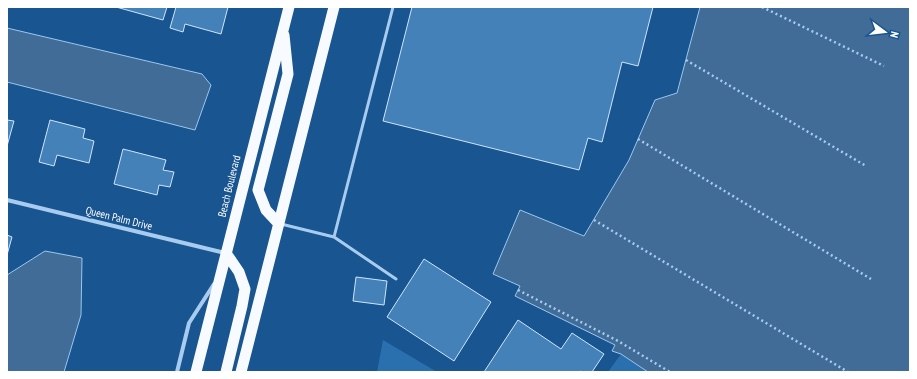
<svg xmlns="http://www.w3.org/2000/svg" width="917" height="379" viewBox="0 0 917 379" font-family="'PT Sans Narrow',sans-serif">
<style>
.green{fill:#2b70ae}
.water{fill:#416c97;stroke:#99c8f1}
.building{fill:#4581b9;stroke:#cde5fb}
.lines{fill:none;stroke-linecap:round;stroke-linejoin:round}
.path{stroke:#a7ccef;stroke-width:2.5;stroke-dasharray:2 3;stroke-linecap:butt}
.service{stroke:#a7ccef;stroke-width:3}
.minor{stroke:#a7ccef;stroke-width:4}
.trunk{stroke:#f7faff;stroke-width:11}
.labels{text-anchor:middle;dominant-baseline:central;stroke-width:3;stroke-linejoin:round;paint-order:stroke}
.street-label{font-size:11px;fill:#fff;stroke:#195590}
</style>
<rect width="100%" height="100%" fill="#195590"/>
<path class="green" d="M383,340L437,372H377Z
M621,354L648,372H608Z"/>
<path class="water" d="M700,7H910V372H648L621,354L612,351L615,345L515,296L520,286L493,274L520,210L584,236L629,160L655,100L677,93Z
M7,28L202,74L211,85L195,130L7,82Z
M45,251L82,258L81,315L64,372H7V275Z"/>
<path class="building" d="M116,7H167L163,20Z
M176,7H228L221,34L185,24L183,32L170,28Z
M412,7H653L638,66L622,62L602,142L588,138L579,170L383,121Z
M7,120L14,121L7,146Z
M50,120L85,129L83,138L94,141L89,163L57,155L54,166L39,162Z
M123,149L166,160L163,170L174,172L170,187L159,185L157,195L114,184Z
M7,235L12,237L7,255Z
M424,259L491,302L454,361L387,317Z
M356,277L387,281L384,305L353,301Z
M518,320L561,349L572,333L604,354L592,372H582L580,371L579,372H484Z"/>
<g class="lines">
<path class="path" d="M762,7L884,66
M686,60L866,166
M638,139L871,279
M594,220L848,372
M518,290L618,341L670,372"/>
<path class="service" d="M393,7L334,237L396,279
M281,224L334,237"/>
<path class="minor" d="M7,200L225,253
M177,372L189,323L214,284"/>
<path class="trunk" d="M279,224L266,210L258,190L288,74L284,35
M226,253L239,272L245,289L242,306L226,372
M196,372L289,7
M241,372L334,7"/>
</g>
<g class="labels">
<g class="street-label">
<text transform="translate(229 186) rotate(-76)">Beach Boulevard</text>
<text transform="translate(119 218) rotate(14)">Queen Palm Drive</text>
</g>
</g>
<rect width="917" height="379" fill="none" stroke="#ffffff" stroke-width="16"/>
<g transform="translate(885 32) rotate(105)" stroke="#195590" stroke-width="3" paint-order="stroke">
<path d="M0-3L7 15L0 10L-7 15Z" fill="#ffffff"/>
<text y="-6" font-size="11" font-weight="bold" text-anchor="middle" fill="#ffffff">N</text>
</g>
</svg>
